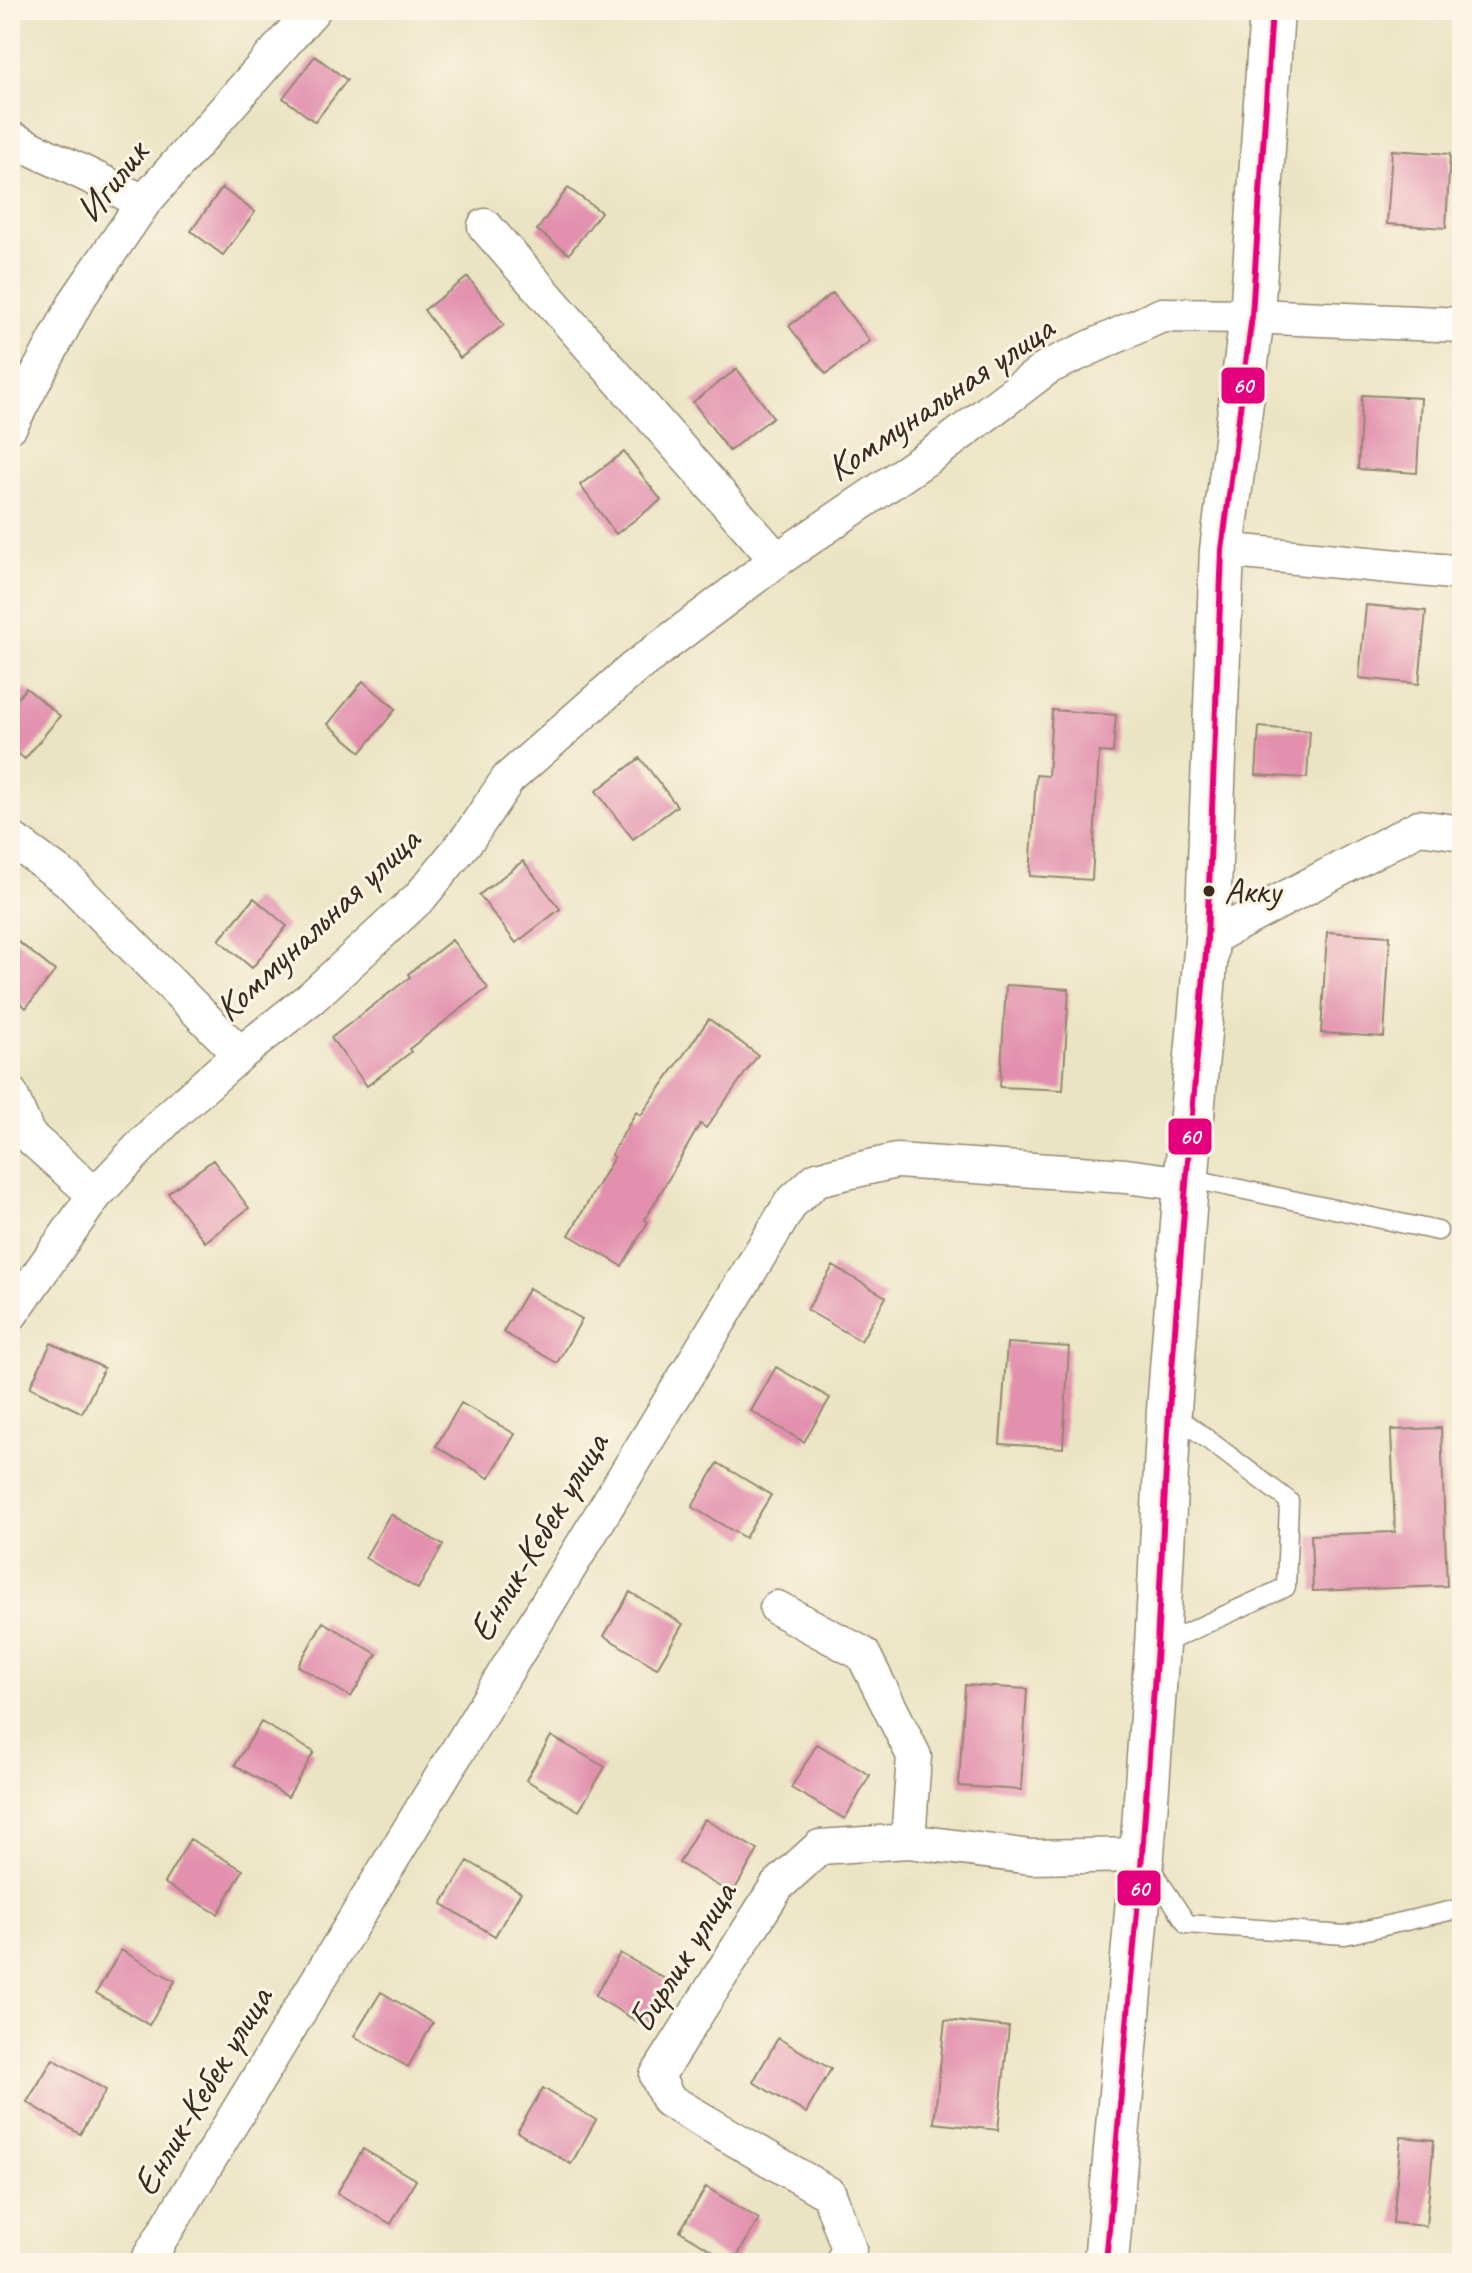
<svg xmlns="http://www.w3.org/2000/svg" width="1472" height="2273" viewBox="0 0 1472 2273" font-family="Caveat,sans-serif">
<style>
.building{fill:#e290ae}
.lines{fill:none;stroke-linecap:round;stroke-linejoin:round}
.service-casing{stroke:#938771;stroke-width:21}
.minor-casing{stroke:#938771;stroke-width:37}
.trunk-casing{stroke:#938771;stroke-width:47}
.service{stroke:#fff;stroke-width:18}
.minor{stroke:#fff;stroke-width:34}
.trunk{stroke:#fff;stroke-width:44}
.bus-1-casing{stroke:#fcf5e5;stroke-width:12}
.bus-1{stroke:#e5007d;stroke-width:6}
.bus-dot{fill:#3b2a1e;stroke:#fcf5e5;stroke-width:3}
.labels{text-anchor:middle;dominant-baseline:central;stroke-width:6;stroke-linejoin:round;paint-order:stroke}
.bus-label{font-size:36px;fill:#3b2a1e;stroke:#fcf5e5;text-anchor:start}
.street-label{font-size:38px;fill:#3b2a1e;stroke:#fcf5e5}
.line-badge{stroke:#fcf5e5;stroke-width:3}
.badge-label{font-size:22px;text-anchor:middle;font-weight:bold;fill:#fff}
</style>
<rect width="100%" height="100%" fill="#fcf5e5"/>
<filter id="ink" filterUnits="userSpaceOnUse"><feTurbulence type="fractalNoise" baseFrequency=".0125" numOctaves="2"/><feDisplacementMap in="SourceGraphic" scale="16" xChannelSelector="R" yChannelSelector="G"/><feConvolveMatrix kernelMatrix="1 2 1 2 8 2 1 2 1" color-interpolation-filters="sRGB"/></filter>
<filter id="wash" filterUnits="userSpaceOnUse"><feTurbulence type="fractalNoise" baseFrequency=".006" numOctaves="4" result="noise"/><feDisplacementMap in="SourceGraphic" scale="32" xChannelSelector="R" yChannelSelector="G"/><feGaussianBlur stdDeviation="1.8" result="paint"/><feColorMatrix in="noise" values="0 0 0 0 0 0 0 0 0 0 0 0 0 0 0 0 0 1.4 0 .05"/><feComposite in="paint" operator="in"/></filter>
<g filter="url(#wash)">
<rect width="100%" height="100%" fill="#ebe4c4"/>
<g id="blocks">
<path class="building" d="M315,56L347,80L315,122L283,98Z
M1392,150L1450,154L1446,228L1387,224Z
M222,188L255,212L223,255L191,231Z
M568,188L601,212L569,254L537,230Z
M468,277L504,325L460,358L424,310Z
M833,293L870,341L826,374L789,326Z
M737,369L773,417L729,451L693,402Z
M1362,395L1421,398L1417,473L1358,469Z
M624,452L661,500L616,534L580,485Z
M1366,605L1426,611L1419,684L1359,678Z
M363,681L396,709L361,752L328,724Z
M26,688L60,716L25,759L10,747V708Z
M1052,710L1116,715L1113,753L1099,752L1092,880L1030,876L1036,775L1048,776Z
M1259,727L1310,731L1307,778L1256,775Z
M640,758L677,806L633,839L596,791Z
M523,861L560,909L516,943L479,895Z
M254,898L287,926L252,968L219,940Z
M1327,932L1390,936L1384,1037L1321,1033Z
M10,935L55,971L26,1008L10,992Z
M452,940L488,988L409,1049L411,1052L367,1086L331,1038L410,977L408,974Z
M1006,985L1069,989L1063,1090L1000,1087Z
M709,1019L758,1055L706,1128L700,1124L645,1220L648,1222L622,1266L569,1235L614,1157L611,1155L636,1112L641,1115Z
M213,1160L249,1208L205,1242L168,1193Z
M833,1266L886,1297L861,1341L807,1310Z
M529,1288L582,1319L557,1363L503,1332Z
M51,1343L104,1368L82,1413L30,1387Z
M1007,1343L1069,1347L1063,1448L1000,1444Z
M776,1367L830,1398L804,1442L751,1411Z
M461,1403L515,1434L489,1478L436,1446Z
M1441,1428L1447,1586L1313,1591L1311,1535L1395,1532L1391,1430Z
M718,1463L771,1495L745,1538L692,1507Z
M390,1514L443,1545L418,1589L365,1558Z
M630,1592L683,1624L657,1668L604,1636Z
M323,1622L377,1654L351,1697L298,1666Z
M965,1685L1027,1689L1021,1790L959,1786Z
M261,1722L314,1752L288,1797L235,1765Z
M551,1736L605,1767L579,1811L526,1780Z
M817,1744L870,1775L845,1819L791,1788Z
M704,1819L758,1850L732,1894L679,1863Z
M190,1839L243,1870L218,1914L164,1883Z
M468,1861L521,1892L495,1936L442,1904Z
M121,1950L175,1981L149,2025L96,1993Z
M620,1953L674,1984L648,2028L595,1996Z
M381,1992L433,2023L408,2067L354,2036Z
M945,2020L1009,2027L998,2130L934,2123Z
M778,2038L831,2069L806,2113L753,2082Z
M53,2059L106,2090L80,2134L27,2102Z
M543,2088L596,2120L571,2164L517,2132Z
M1401,2137L1434,2140L1426,2226L1393,2223Z
M363,2149L416,2180L391,2224L337,2193Z
M706,2187L759,2219L733,2263L680,2231Z"/>
</g>
</g>
<g filter="url(#ink)">
<use href="#blocks" fill-opacity="0" stroke="#938771" stroke-width="2"/>
<g class="lines">
<defs>
<path id="service" d="M1186,1184L1207,1182L1438,1231
M1160,1645L1286,1587L1289,1501L1170,1411
M1150,1867L1187,1924L1345,1935L1462,1908"/>
<path id="minor" d="M10,138L144,202
M485,226L777,560
M10,426L77,300L144,202L313,10
M1222,550L1462,573
M10,838L68,880L240,1054
M1207,940L1419,827L1462,833
M10,1093L28,1135L95,1195
M10,1315L95,1195L168,1118L240,1054L312,997L421,896L469,837L508,779L634,668L777,560L940,449L1048,367L1162,315L1252,316L1462,325
M777,1608L863,1654L914,1756L908,1841
M146,2263L791,1203L817,1179L896,1161L1126,1176L1186,1184
M842,2263L849,2249L829,2194L668,2100L657,2076L777,1886L820,1847L908,1841L1031,1857L1142,1855"/>
<path id="trunk" d="M1106,2263L1142,1855L1157,1646L1169,1410L1186,1184L1207,940L1222,550L1252,316L1272,10"/>
</defs>
<use href="#service" class="service-casing"/>
<use href="#minor" class="minor-casing"/>
<use href="#trunk" class="trunk-casing"/>
<use href="#service" class="service"/>
<use href="#minor" class="minor"/>
<use href="#trunk" class="trunk"/>
<defs>
<path id="bus-1" d="M1106,2263L1142,1855L1157,1646L1169,1410L1186,1184L1207,940L1222,550L1252,316L1272,10"/>
</defs>
<use href="#bus-1" class="bus-1-casing"/>
<use href="#bus-1" class="bus-1"/>
</g>
</g>
<circle class="bus-dot" cx="1209" cy="891" r="7"/>
<g class="labels">
<g class="bus-label">
<text x="1224" y="891">Акку</text>
</g>
<g class="street-label">
<text transform="translate(112 181) rotate(-52)">Игилик</text>
<text transform="translate(940 398) rotate(-34)">Коммунальная улица</text>
<text transform="translate(317 924) rotate(-43)">Коммунальная улица</text>
<text transform="translate(538 1537) rotate(-59)">Енлик-Кебек улица</text>
<text transform="translate(682 1957) rotate(-58)">Бирлик улица</text>
<text transform="translate(202 2091) rotate(-59)">Енлик-Кебек улица</text>
</g>
</g>
<g class="line-badge">
<rect x="1220" y="366" width="46" height="39" rx="8" fill="#e5007d"/>
<rect x="1167" y="1117" width="46" height="39" rx="8" fill="#e5007d"/>
<rect x="1116" y="1869" width="46" height="38" rx="8" fill="#e5007d"/>
</g>
<g class="badge-label">
<text x="1243" y="393">60</text>
<text x="1190" y="1144">60</text>
<text x="1139" y="1896">60</text>
</g>
<rect width="1472" height="2273" fill="none" stroke="#fcf5e5" stroke-width="40"/>
</svg>
